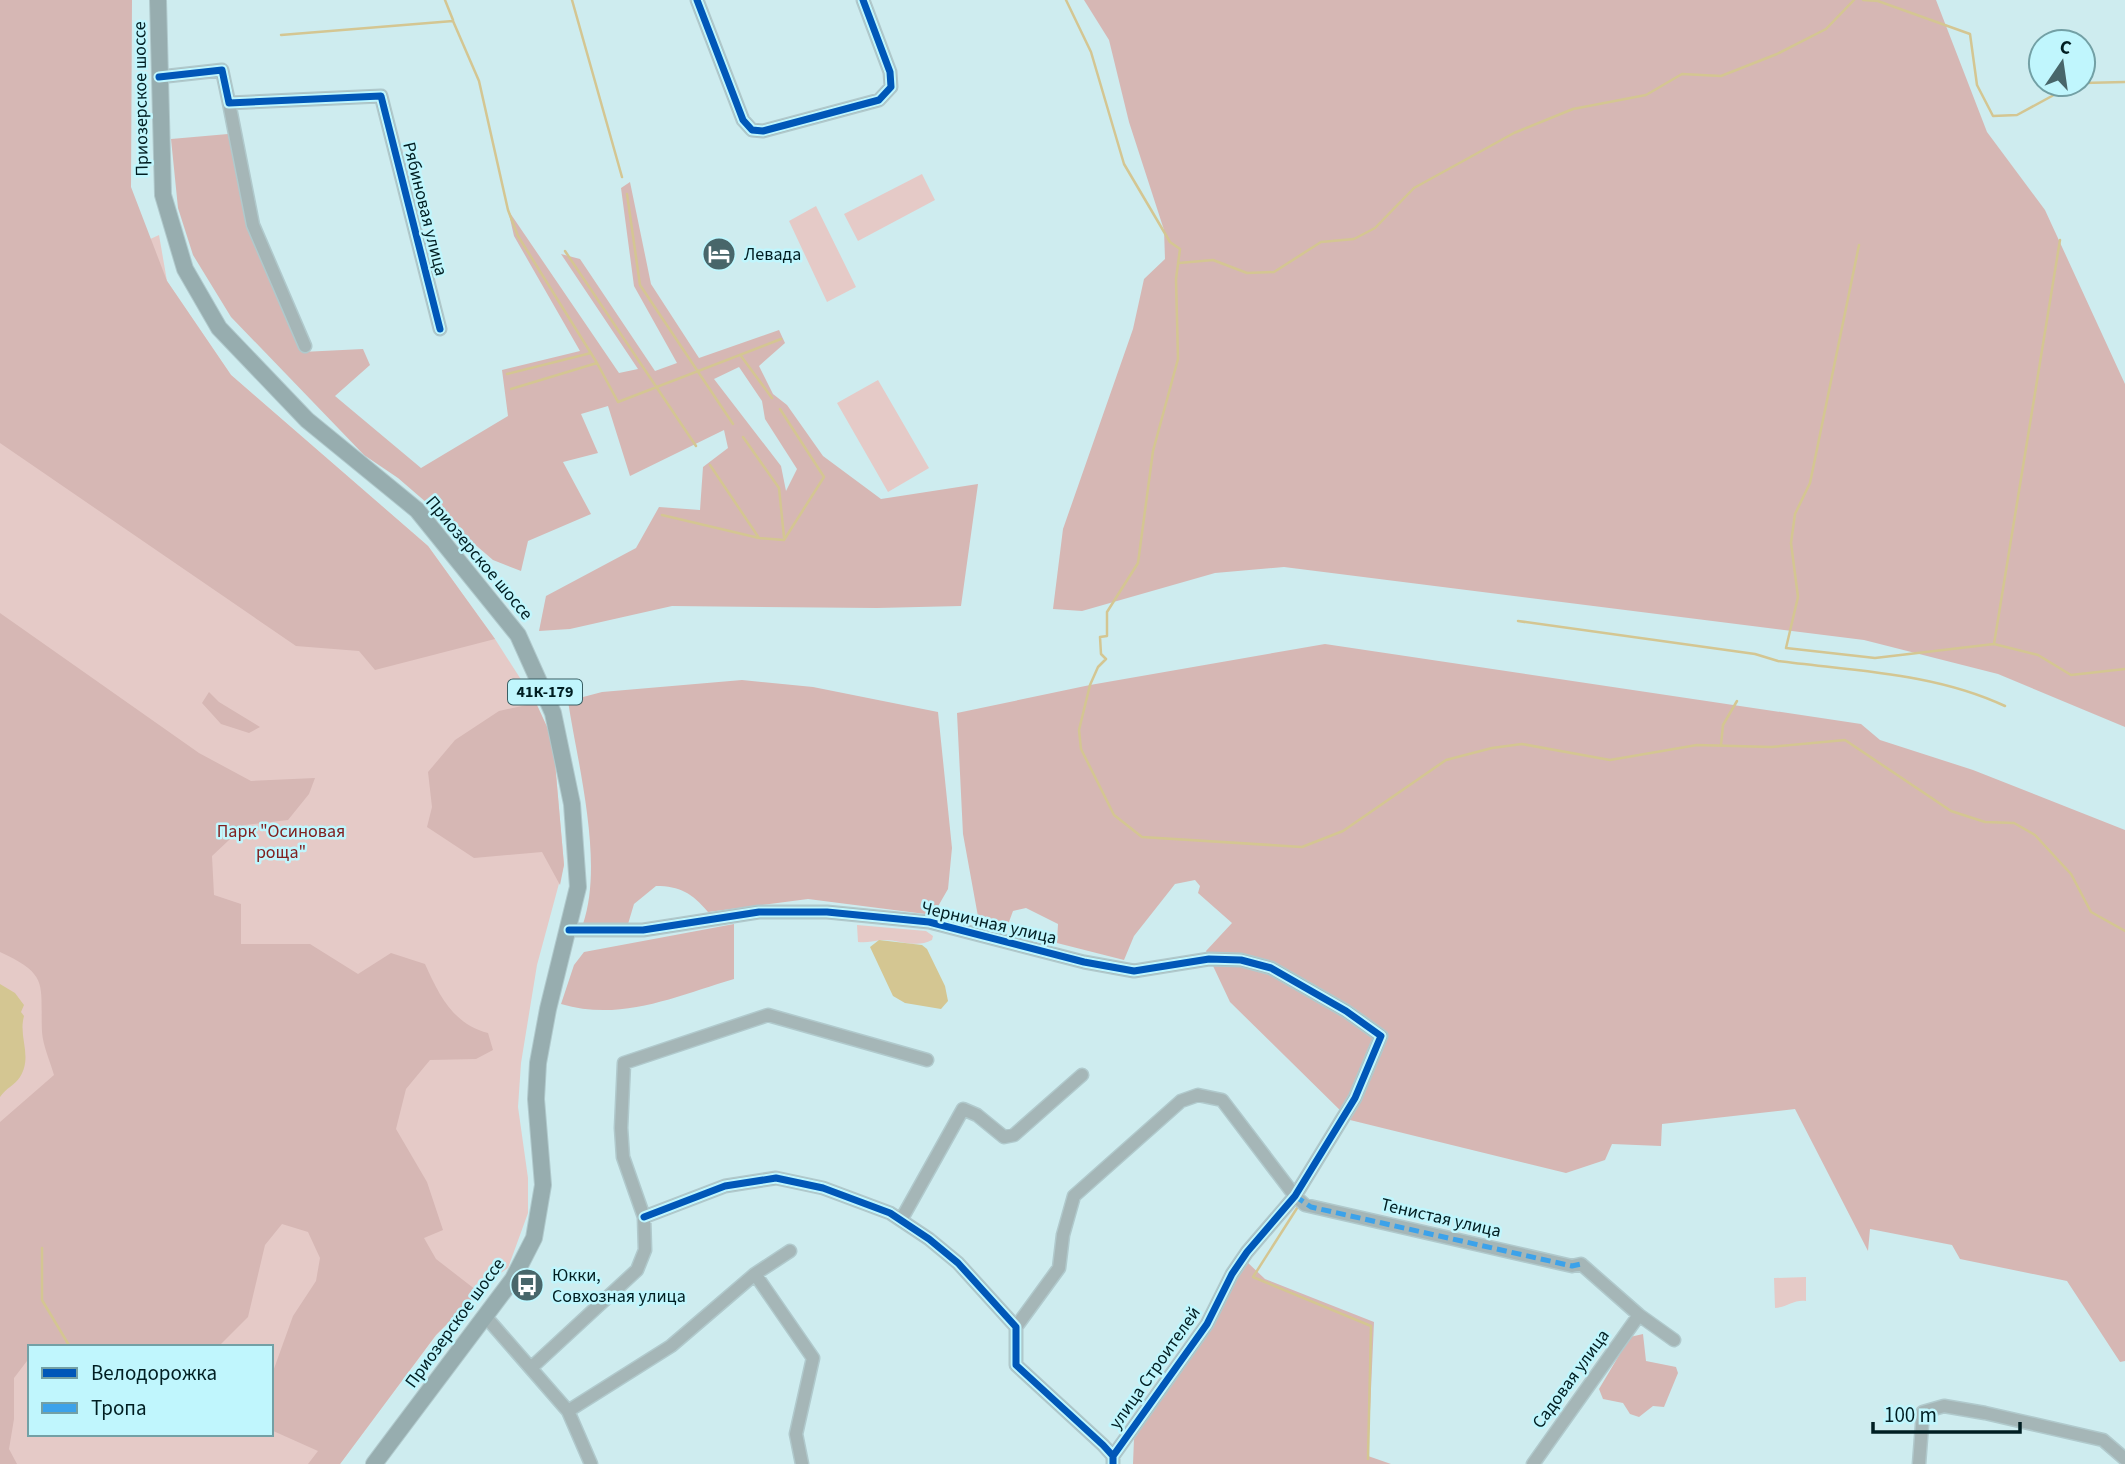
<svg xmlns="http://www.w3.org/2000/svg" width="2125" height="1464" viewBox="0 0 2125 1464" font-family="'Source Sans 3',sans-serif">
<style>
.green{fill:#e5cac7;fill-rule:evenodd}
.forest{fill:#d6b7b4;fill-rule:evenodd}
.water{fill:#d4c692}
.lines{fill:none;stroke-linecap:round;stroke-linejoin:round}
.stream{stroke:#d4c692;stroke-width:2.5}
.minor-casing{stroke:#b0c9cc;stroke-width:15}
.major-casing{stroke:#b0c9cc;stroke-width:18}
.minor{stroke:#a5b6b7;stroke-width:12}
.major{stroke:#97adaf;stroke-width:16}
.quiet{stroke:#3ca2ea;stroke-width:5;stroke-dasharray:10 5;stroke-linecap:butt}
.cycleway-casing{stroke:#c0f6fd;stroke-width:11}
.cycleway{stroke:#0057b8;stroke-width:7}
.labels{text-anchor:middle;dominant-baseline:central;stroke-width:5;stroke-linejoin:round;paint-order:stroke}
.shield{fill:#c0f6fd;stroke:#3a5f64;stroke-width:2}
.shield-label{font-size:16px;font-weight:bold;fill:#001e22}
.street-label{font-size:18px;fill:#001e22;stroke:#c0f6fd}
.poi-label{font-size:18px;fill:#001e22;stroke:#c0f6fd;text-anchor:start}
.park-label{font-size:18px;fill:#812120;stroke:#c0f6fd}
</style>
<rect width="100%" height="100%" fill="#ceecef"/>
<path class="green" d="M922,174L935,200L858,241L844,214Z
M816,206L856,287L827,302L789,221Z
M159,235L167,281L231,375L428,546L495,639L536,703L553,740L564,865L537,965L521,1063L518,1107L528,1178V1213L508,1268L476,1290L471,1300L436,1335L340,1464H0V308ZM30,1347H271V1434H30Z
M878,380L929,468L888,492L837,403Z
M857,925L926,931L933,936L932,940C915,949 899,939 881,940C873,941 867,943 858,942Z
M1806,1277V1301C1795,1299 1787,1307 1775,1308L1774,1278Z"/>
<path class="forest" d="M0,0H132L131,187L167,281L231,375L428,546L495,639L375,670L359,651L296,646L0,443Z
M1084,0H1936L1987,132L2045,210L2125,384V727L1998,674L1864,640L1284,567L1215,573L1082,611L1053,609L1063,529L1133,329L1144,279L1165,259L1164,230L1129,122L1109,40Z
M228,134L249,228L302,352L363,349L370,365L335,396L421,468L508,416L502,370L580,351L514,236L508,210L619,373L638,369L561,254L580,259L655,371L677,363L634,286L621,188L630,182L651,284L699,358L779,330L785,343L759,366L773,394L787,405L823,456L881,499L978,484L961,606L877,608L672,606L570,629L539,631L546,596L636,548L659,507L700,510L703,467L728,448L724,430L630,476L608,406L581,414L598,453L563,462L591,514L528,541L521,571L493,560L398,478L364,455L231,317L193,255L178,208L171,139ZM739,367L762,401L765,419L797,469L786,491L781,466L714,379Z
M0,613L199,753L251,781L315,778L309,794L288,820L245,825L212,856L214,895L241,904V944H310L358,974L391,953L425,964C439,995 453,1024 488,1033L493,1050L476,1059L430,1060L406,1089L396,1129L427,1182L443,1230L424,1238L436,1259L476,1290L471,1300L436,1335L340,1464H308L318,1451L271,1430V1377L293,1316L316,1281L320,1258L308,1232L282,1224L265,1245L248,1317L218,1347H30V1357L14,1378V1419L9,1449L17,1464H0V1122L54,1075C50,1061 43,1046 42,1032C40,984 50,975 0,952Z
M1325,644L1861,724L1880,740L1973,770L2125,830V1361L2120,1362L2067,1281L1960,1259L1952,1245L1870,1229L1868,1251L1795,1109L1662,1124L1661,1146L1612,1144L1605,1160L1566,1173L1350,1120L1230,1002L1206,951L1232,923L1198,893L1200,886L1195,880L1175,884L1134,936L1124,960L1057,943L1058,924L1026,908L1013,911L1006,930L979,922L963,834L957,713L1090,685Z
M742,680L813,687L938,712L952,848L948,889L933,915L808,899L708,912C692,893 680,886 656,886L634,904L628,924H583C604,862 578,766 568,701L602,692Z
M209,692L219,702L260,727L249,733L221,724L202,703Z
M536,703L553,740L564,865L560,885L542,852L474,858L427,827L432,807L428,772L455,740L499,711Z
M734,924V979C676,996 622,1022 561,1004L574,965L584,952Z
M1246,1261L1265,1279L1374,1322L1368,1456L1391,1464H1133L1134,1439L1214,1320Z
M1643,1334L1646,1361L1676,1367L1678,1373L1664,1407L1653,1406L1639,1417L1630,1414L1623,1403L1603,1399L1599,1389L1630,1337Z"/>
<path class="water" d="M879,940L922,945L927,949L945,986L948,1001L941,1009L905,1003L893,996L870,947Z
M0,984L15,993L24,1005L21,1012L24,1016C18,1038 33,1056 20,1077C15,1085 6,1088 0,1097Z"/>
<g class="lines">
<path class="stream" d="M445,0L453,20
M572,0L622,177
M1066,0L1091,52L1124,164L1170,242L1180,249L1176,279L1178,359L1153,451L1138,563L1107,612V636L1100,637L1101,654L1106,659L1098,667L1090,685L1079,730L1081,749L1114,815L1142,837L1302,847L1343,831L1446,760L1492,748L1522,744L1610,760L1697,745L1771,747L1845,740L1951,811L1985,822L2014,823L2035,835L2071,874L2091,912L2125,931
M1863,0L1878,1L1970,34L1977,85L1993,116L2017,115L2074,84
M281,35L453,21L479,81L508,210L518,236L597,363
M2083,83L2125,82
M627,194L640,285L733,424
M1859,245L1810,483L1795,514L1791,543L1798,597L1786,648L1875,658L1994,644L2038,655L2071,675L2125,669
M565,251L696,446
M1179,263L1213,260L1247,273L1274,272L1321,242L1354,239L1375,228L1414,188L1514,133L1573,109L1646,95L1682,74L1721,76L1777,54L1826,29L1854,0
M741,356L772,398
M507,374L591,353
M511,389L597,363L618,402L781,339
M743,437L779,488L784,537
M710,465L759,538
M662,515L759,538L784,540L824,477L780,409
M1518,621L1755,654L1778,661C1855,671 1935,673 2005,706
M1994,644L2060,240
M1721,745L1723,725L1737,701
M1299,1205L1253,1277L1371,1326L1368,1459
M42,1248V1300L70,1347"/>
<defs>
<path id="minor" d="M697,0L743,120L752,130L763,131L879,100L891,87L890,72L863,0
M159,77L222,70L229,103L381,96L440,329
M229,103L253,225L305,346
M569,930H643L759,912H827L929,922L1084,962L1134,971L1209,959L1241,960L1271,968L1346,1011L1381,1036L1355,1098L1295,1196L1247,1252L1232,1274L1207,1324L1113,1456
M644,1217L725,1186L776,1178L823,1188L890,1213L929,1239L958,1263L1016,1327V1365L1103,1445L1113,1456V1464
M901,1220L963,1109L977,1115L1004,1137L1014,1135L1082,1075
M755,1274L813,1358L796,1434L802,1464
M486,1317L568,1411L591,1464
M1016,1327L1059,1268L1063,1235L1074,1196L1181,1101L1198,1095L1222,1100L1295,1196L1305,1205L1572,1266L1581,1264L1639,1315L1674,1340
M531,1368L637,1270L645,1250L644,1217L623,1157L621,1128L624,1063L768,1015L927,1060
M568,1411L671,1346L755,1274L790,1251
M1533,1464L1639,1315
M1919,1464L1923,1412L1944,1406L1985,1413L2103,1440L2125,1459"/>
<path id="major" d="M158,0L163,195L185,269L219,328L307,420L417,510L518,635L553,713L572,804L578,887L548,1009L538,1063L536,1099L543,1185L534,1238L513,1279L374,1464"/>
</defs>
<use href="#minor" class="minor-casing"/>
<use href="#major" class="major-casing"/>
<use href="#minor" class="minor"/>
<use href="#major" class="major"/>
<path class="quiet" d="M1295,1196L1311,1207L1572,1266L1581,1264"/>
<defs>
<path id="cycleway" d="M697,0L743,120L752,130L763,131L879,100L891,87L890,72L863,0
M159,77L222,70L229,103L381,96L440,329
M569,930H643L759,912H827L929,922L1084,962L1134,971L1209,959L1241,960L1271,968L1346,1011L1381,1036L1355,1098L1295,1196L1247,1252L1232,1274L1207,1324L1113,1456
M644,1217L725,1186L776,1178L823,1188L890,1213L929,1239L958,1263L1016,1327V1365L1103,1445L1113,1456V1464"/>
</defs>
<use href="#cycleway" class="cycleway-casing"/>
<use href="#cycleway" class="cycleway"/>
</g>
<defs>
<symbol id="hotel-disc" viewBox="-11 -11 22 22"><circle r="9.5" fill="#48666a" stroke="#c0f6fd"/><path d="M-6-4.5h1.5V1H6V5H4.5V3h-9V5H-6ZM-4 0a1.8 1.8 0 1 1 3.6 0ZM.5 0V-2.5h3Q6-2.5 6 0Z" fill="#fff"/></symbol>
<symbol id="bus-disc" viewBox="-11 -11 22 22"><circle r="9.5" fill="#48666a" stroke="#c0f6fd"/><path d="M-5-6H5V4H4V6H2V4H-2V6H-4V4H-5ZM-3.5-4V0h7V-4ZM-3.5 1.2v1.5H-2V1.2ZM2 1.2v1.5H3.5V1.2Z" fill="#fff"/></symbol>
</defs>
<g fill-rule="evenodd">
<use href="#hotel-disc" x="700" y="235" width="38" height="38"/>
<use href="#bus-disc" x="508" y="1266" width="38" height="38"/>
</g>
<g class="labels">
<rect class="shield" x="508" y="679.5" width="74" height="25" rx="5"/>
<g class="shield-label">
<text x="545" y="692">41К-179</text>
</g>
<g class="street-label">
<text transform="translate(141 99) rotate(-91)">Приозерское шоссе</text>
<text transform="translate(425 209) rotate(76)">Рябиновая улица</text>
<text transform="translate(479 558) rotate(50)">Приозерское шоссе</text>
<text transform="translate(989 923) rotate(13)">Черничная улица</text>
<text transform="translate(1441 1218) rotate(13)">Тенистая улица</text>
<text transform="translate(455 1323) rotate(-54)">Приозерское шоссе</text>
<text transform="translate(1155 1368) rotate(-55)">улица Строителей</text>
<text transform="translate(1571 1379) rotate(-54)">Садовая улица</text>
</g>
<g class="poi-label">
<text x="744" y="254">Левада</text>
<text x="552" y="1275">Юкки,<tspan x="552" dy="21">Совхозная улица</tspan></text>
</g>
<g class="park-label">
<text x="281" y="831">Парк "Осиновая<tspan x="281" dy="21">роща"</tspan></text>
</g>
</g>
<rect x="28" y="1345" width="245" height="91" fill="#c0f6fd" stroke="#73a0a5" stroke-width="2"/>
<rect x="42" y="1368" width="35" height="10" fill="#0057b8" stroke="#73a0a5" stroke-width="2"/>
<text x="91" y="1380" font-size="21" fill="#001e22">Велодорожка</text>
<rect x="42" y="1403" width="35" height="10" fill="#3ca2ea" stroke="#73a0a5" stroke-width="2"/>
<text x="91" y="1415" font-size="21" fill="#001e22">Тропа</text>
<g transform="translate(2062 63) rotate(13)"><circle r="33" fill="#c0f6fd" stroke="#73a0a5" stroke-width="2"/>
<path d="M0-5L12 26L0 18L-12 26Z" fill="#48666a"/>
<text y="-10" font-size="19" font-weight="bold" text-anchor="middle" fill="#001e22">С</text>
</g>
<path d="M1873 1422v10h147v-10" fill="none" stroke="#001e22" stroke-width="3.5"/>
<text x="1884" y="1422" font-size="21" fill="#001e22" stroke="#c0f6fd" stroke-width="5" paint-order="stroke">100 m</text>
</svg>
